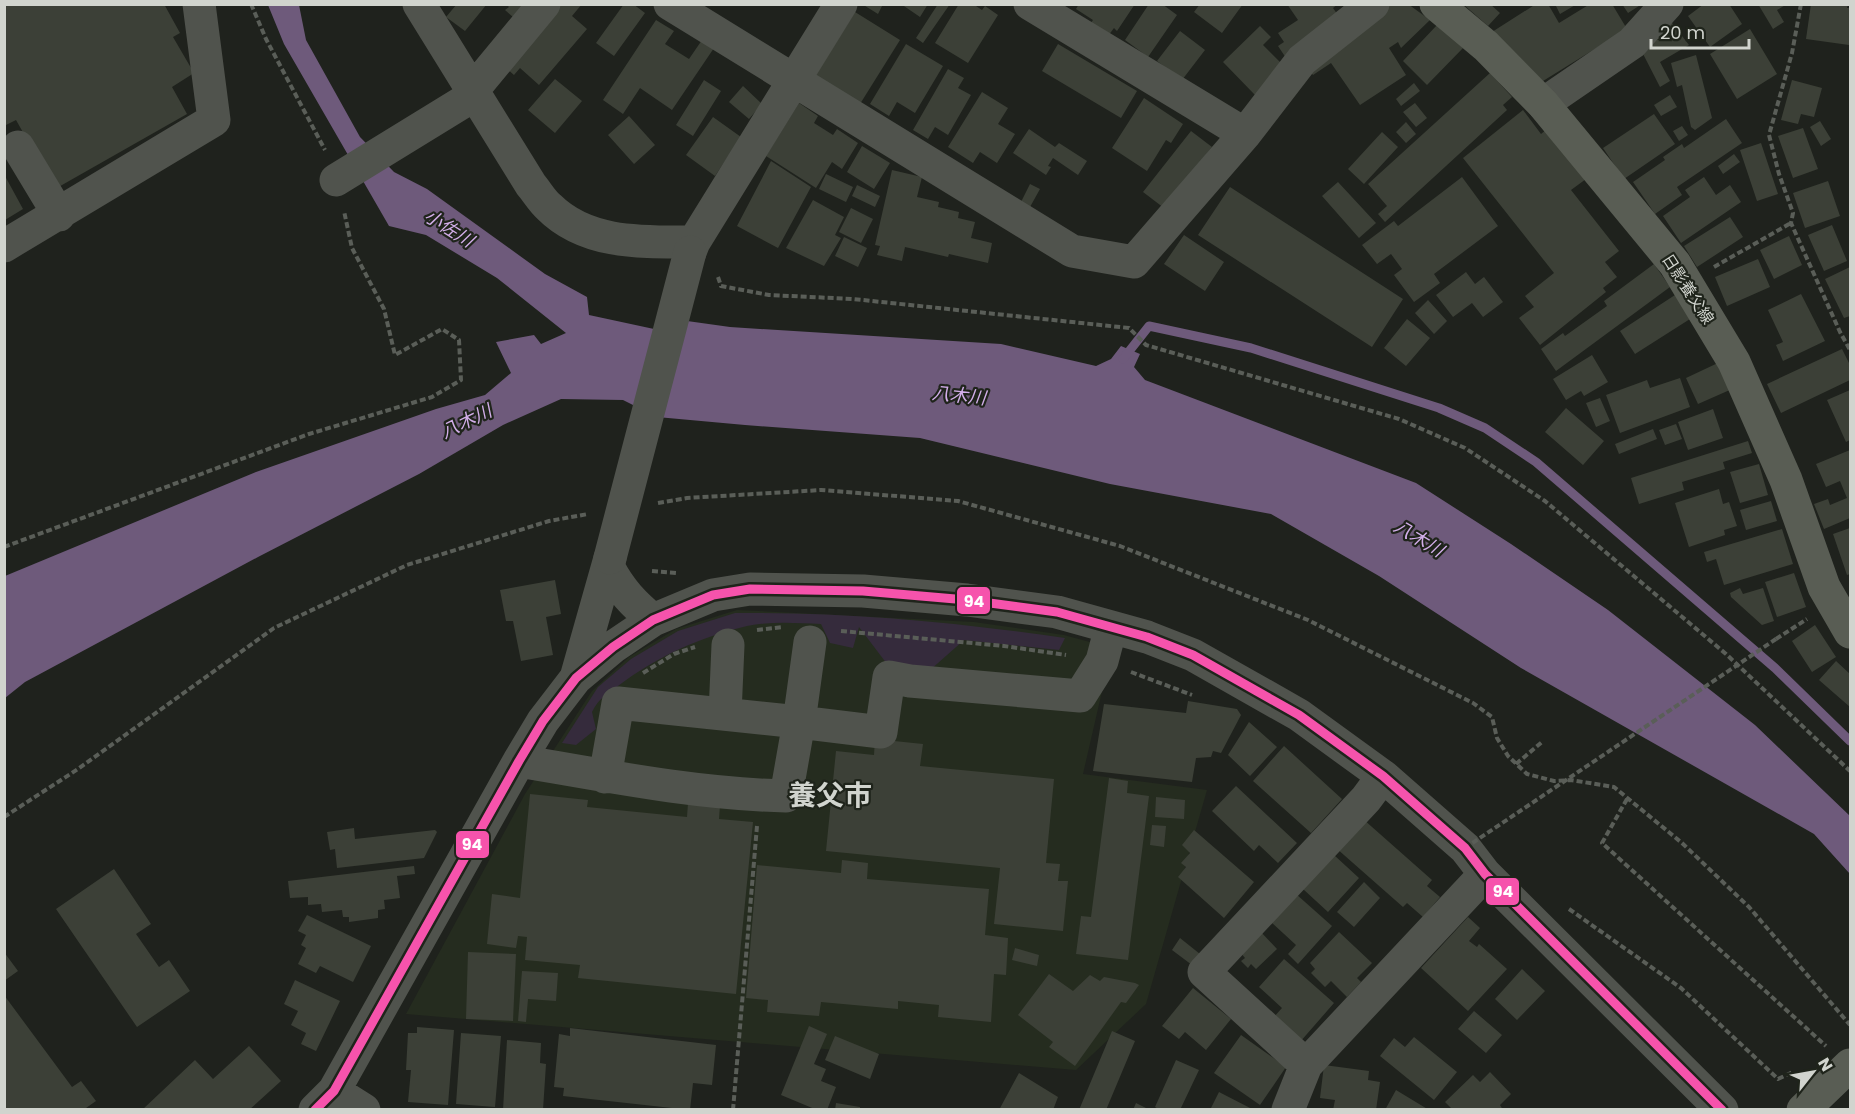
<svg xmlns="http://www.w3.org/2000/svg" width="1855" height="1114" viewBox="0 0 1855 1114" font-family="Poppins,'Noto Sans JP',sans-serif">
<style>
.built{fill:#252c1f}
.green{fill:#352b3c}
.water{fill:#6e5a7b}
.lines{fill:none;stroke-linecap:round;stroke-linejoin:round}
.stream{stroke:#6e5a7b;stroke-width:9}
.building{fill:#3c4037}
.path{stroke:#5a5e58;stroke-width:4;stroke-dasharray:6 3;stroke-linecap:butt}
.minor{stroke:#50534d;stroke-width:33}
.major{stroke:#595d54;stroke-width:33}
.path-bridge{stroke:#5a5e58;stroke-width:4;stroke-dasharray:6 3;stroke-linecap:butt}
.minor-bridge{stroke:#50534d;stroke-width:33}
.bus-1-casing{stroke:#1f241b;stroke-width:14}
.bus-1{stroke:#f653ac;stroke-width:9}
.labels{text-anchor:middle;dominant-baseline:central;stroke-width:4.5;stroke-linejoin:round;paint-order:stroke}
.street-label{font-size:16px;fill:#d1d4ce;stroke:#1f241b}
.water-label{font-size:18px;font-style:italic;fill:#d2aee9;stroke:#1f241b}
.town-label{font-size:28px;font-weight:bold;fill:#d1d4ce;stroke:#1f241b}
.line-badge{stroke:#1f241b;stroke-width:2}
.badge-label{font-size:16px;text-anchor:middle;font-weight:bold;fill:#fff}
</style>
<rect width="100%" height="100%" fill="#1f221d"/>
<path class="built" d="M737,610L974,622L1064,635L1112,648L1083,774L1207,790L1146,1004L1076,1070L406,1014L525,794L592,691L629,657L676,629Z"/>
<path class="green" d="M735,613C846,612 955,622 1065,638L1059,650L964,640L929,671L887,664L859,627L853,648L830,643L821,624C797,623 771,621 747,626C700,637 656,657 618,686C606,695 599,698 592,712L596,729L576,745L562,743L598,687L631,659L678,631Z"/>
<path class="water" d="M268,5H299L306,40L360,137L394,172L427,189L545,274L587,297L589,315L654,329L680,320L730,327L1001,344L1096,366L1111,359L1121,346L1140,354L1134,367L1145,380L1416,483L1511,544L1608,610L1755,725L1850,816V874L1814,834L1521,668L1379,576L1271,514L1110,484L920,438L745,425L657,417L623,400L561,399L503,425L419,474L258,557L25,682L5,698V576L256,472L436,409L485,395L511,373L496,342L534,335L541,344L566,333L497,278L426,235L389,226L284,44Z"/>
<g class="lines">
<path class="stream" d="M1123,359L1149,326L1251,348L1439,408L1485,428L1536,462L1775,668L1850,741"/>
</g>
<path class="building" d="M4,4H164L180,33L173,37L194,73L172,87L187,114L55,189L16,120L4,126Z
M457,4H487L465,31L446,17Z
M506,4H524L513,17L505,10L509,7Z
M562,4H582L572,16L587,29L539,85L520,68L514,75L506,68Z
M624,4H633L645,13L614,56L596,43Z
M862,4H883L878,14Z
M901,4H928L920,17Z
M938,4H950L923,43L916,38Z
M959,4H973L982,10L985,6L998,15L968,63L935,43Z
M1079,4H1135L1117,31L1114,28L1108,36L1090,24L1093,20L1076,9Z
M1149,4H1162L1177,15L1148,57L1125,40Z
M1200,4H1243L1222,33L1194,12Z
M1287,4H1338L1333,8L1342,21L1286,58L1278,46L1284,42L1278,33L1298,20Z
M1389,4H1408L1430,20L1401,48L1398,42L1389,48L1406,75L1360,105L1331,63L1313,75L1307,68Z
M1463,4H1490L1500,13L1488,26Z
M1536,4H1548L1559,23L1590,4H1612L1627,29L1543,81L1492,32Z
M1555,4H1577L1560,14Z
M1622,4H1642L1628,13Z
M1704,4H1729L1742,24L1710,47L1688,16Z
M1758,4H1787L1777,10L1784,22L1773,29Z
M1811,4H1848L1847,8H1850L1849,45L1806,39Z
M855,12L900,40L860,104L815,76Z
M1669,19L1689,45L1660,62L1670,81L1660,87L1641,50Z
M656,20L674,31L665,44L689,59L702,40L714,48L672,110L640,88L623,114L603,100Z
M1438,24L1463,48L1427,85L1403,61Z
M1260,26L1271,37L1263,45L1284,66L1255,95L1223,62Z
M1750,29L1777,74L1737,99L1710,54Z
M1180,31L1205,50L1182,80L1157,61Z
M906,44L943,66L915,113L897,102L889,116L870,104Z
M1058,44L1137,91L1121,118L1042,71Z
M1696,55L1712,118L1695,130L1691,127L1682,85L1677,87L1671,63Z
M948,69L964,78L958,88L971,95L948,135L935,127L928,139L913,130Z
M1490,73L1512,97L1503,105L1507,110L1385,222L1378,214L1387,206L1368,184Z
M555,79L582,101L555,133L528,110Z
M704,80L721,91L693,136L676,125Z
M1792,80L1822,88L1814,117L1801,114L1798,124L1781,120Z
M1414,83L1420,91L1401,106L1396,99Z
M743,86L762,104L749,119L729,102Z
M982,92L1008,108L998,124L1015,134L997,163L980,152L973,163L948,147Z
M1670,95L1677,107L1661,116L1654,105Z
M1144,98L1183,124L1171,143L1166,140L1147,171L1112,148Z
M799,103L818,116L814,123L833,135L837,129L858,143L842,169L832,162L816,188L766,156Z
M1415,103L1427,118L1416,127L1403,112Z
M1523,110L1541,134L1547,129L1586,179L1571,190L1619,251L1605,262L1617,277L1603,288L1606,292L1540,345L1519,318L1534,307L1525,296L1554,273L1463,158Z
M1654,114L1675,144L1624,179L1603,148Z
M629,116L655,145L634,164L608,135Z
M713,117L741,137L715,176L686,155Z
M1726,119L1742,143L1677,187L1682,195L1655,214L1633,182L1665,160L1663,157L1682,144L1684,148Z
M1820,121L1831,139L1821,146L1810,127Z
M1406,122L1416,134L1406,143L1396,132Z
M1682,126L1688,135L1679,141L1673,131Z
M1803,128L1818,169L1793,178L1778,136Z
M1029,129L1055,147L1059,143L1087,161L1078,175L1053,158L1048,166L1051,167L1046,175L1013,153Z
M1191,131L1212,147L1164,208L1143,192Z
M1382,132L1398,147L1364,184L1348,169Z
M1761,143L1778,194L1757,201L1740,150Z
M862,146L890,163L874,189L847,172Z
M1734,154L1740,162L1723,174L1718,166Z
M771,161L811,187L778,248L737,226Z
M892,170L922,177L917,197L939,202L938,207L959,212L958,218L975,222L971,238L992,243L988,263L949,254L948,257L905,247L902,261L877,255L880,246L875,245Z
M826,174L853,187L846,202L819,189Z
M5,176L23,209L5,220Z
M1462,177L1498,226L1434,274L1440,283L1414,302L1394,275L1402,269L1391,254L1377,264L1362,245L1394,221L1398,226Z
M1704,177L1716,195L1730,185L1741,202L1681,243L1663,216L1690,197L1685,190Z
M1828,181L1840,216L1805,228L1793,193Z
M1338,182L1376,223L1359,238L1322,196Z
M1030,184L1040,189L1030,207L1021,202Z
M857,185L880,196L875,207L852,196Z
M1230,187L1403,299L1372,347L1198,235Z
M813,200L844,217L835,235L841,238L824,266L786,248Z
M851,208L873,219L861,243L839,232Z
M1730,217L1743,237L1697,267L1684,246Z
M1832,225L1847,261L1824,271L1808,235Z
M1184,235L1224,262L1205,291L1164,264Z
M1789,236L1802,265L1774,279L1760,250Z
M844,237L867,248L858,267L835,256Z
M1758,259L1770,287L1727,306L1715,277Z
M1654,264L1670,287L1556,371L1541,349L1563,333L1565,336L1607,306L1604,301Z
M1850,267V316L1844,318L1825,279Z
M1466,272L1475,284L1484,277L1503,302L1483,317L1472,303L1453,317L1436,295Z
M1801,294L1825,341L1783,361L1776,345L1783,342L1768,310Z
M1675,295L1690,319L1635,354L1620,331Z
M1428,300L1447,321L1434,334L1415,313Z
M1407,319L1430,338L1406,366L1384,348Z
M1842,349L1850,365V380L1781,413L1767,384Z
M1592,355L1608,382L1584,396L1581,391L1566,400L1553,379Z
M1720,362L1732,389L1698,404L1686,378Z
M1680,378L1690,407L1620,433L1606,395L1647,380L1650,388Z
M1850,390V440L1846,442L1827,400Z
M1600,398L1610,421L1596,427L1586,403Z
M1566,408L1604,441L1583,465L1545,432Z
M1713,409L1723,438L1688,450L1678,422Z
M1676,424L1682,439L1665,445L1659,430Z
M1653,429L1657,439L1619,454L1615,444Z
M1748,441L1752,453L1723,462L1725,469L1682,482L1684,490L1639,504L1631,478Z
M1850,450V518L1824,529L1814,504L1828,499L1830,505L1847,498L1840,481L1826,487L1816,464Z
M1759,464L1768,495L1740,503L1730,472Z
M1719,489L1723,504L1729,502L1737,526L1724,530L1725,535L1689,547L1675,503Z
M1771,501L1777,521L1746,530L1740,510Z
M1850,528V574L1847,575L1833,534Z
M1782,529L1793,564L1724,585L1716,559L1707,562L1704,552Z
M1794,573L1806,607L1777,617L1765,582Z
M555,580L561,614L546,617L553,655L521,661L513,621H506L500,590Z
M1740,588L1743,594L1763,588L1774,621L1762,625L1731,597L1730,593Z
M1815,625L1836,657L1812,672L1792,641Z
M1836,661L1850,674V707L1819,680Z
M1188,701L1237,709L1241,715L1221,753L1213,751L1211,757L1196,758L1192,782L1093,771L1104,704L1186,713Z
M1249,722L1277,747L1250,776L1228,755Z
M875,739L923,744L920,766L1054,779L1046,863L1060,864L1058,881H1068L1063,931L994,924L1000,868L826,851L836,751L874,755Z
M1284,746L1342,799L1311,833L1253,781Z
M1109,778L1128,781L1127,793L1149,796L1128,960L1076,954L1081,916L1091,917Z
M1236,786L1297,843L1278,863L1259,845L1254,851L1212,811Z
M530,794L588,800L587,807L687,817L688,803L720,805L719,819L753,822L736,994L578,978L580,965L525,960L527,937L518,936L516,948L487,944L492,894L520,898Z
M1156,797L1185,800L1184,819L1155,817Z
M1363,819L1432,880L1427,886L1440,897L1423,917L1407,903L1403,907L1336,848Z
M1152,825L1166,826L1164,847L1150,845Z
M354,828L355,839L435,830L437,832L424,858L337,868L335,849L330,850L327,832Z
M1194,830L1254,882L1224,918L1178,877L1186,867L1181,863L1190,853L1182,845Z
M1334,855L1359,878L1328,912L1303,889Z
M842,860L868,863L867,879L989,889L985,935L1008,938L1006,975L994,974L991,1022L938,1017L939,1005L898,1001V1009L821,1002L819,1016L767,1012L768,1000L746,998L757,865L841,873Z
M414,866L415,874L397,876L400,898L384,900L385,909L378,910V918L349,922V917H343L342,910L322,912L321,904L308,905V897L290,898L288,881Z
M114,869L151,924L136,934L159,967L169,960L190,991L137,1027L56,909Z
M1364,882L1380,898L1354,927L1337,912Z
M1296,894L1332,926L1298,964L1288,954L1296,945L1271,922Z
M307,915L371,946L353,982L320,966L316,973L298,964L306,948L301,945L306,935L298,931Z
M1468,917L1480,928L1469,941L1477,947L1479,944L1507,969L1468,1011L1421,968Z
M1260,931L1277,949L1256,969L1251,964L1248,968L1241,961L1245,958L1239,951Z
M1339,932L1372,963L1357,978L1361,982L1347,997L1331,981L1325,987L1311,973L1315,969L1310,963Z
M1180,938L1200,954L1192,965L1172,950Z
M1015,948L1039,955L1037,966L1012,960Z
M4,952L18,971L4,981Z
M468,952L516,954L513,1021L466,1019Z
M1284,959L1334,1003L1300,1042L1273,1018L1282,1008L1259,987Z
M1522,969L1545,991L1517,1020L1495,999Z
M522,971L558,973L556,1001L528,999L526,1022L518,1021Z
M1049,974L1073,991L1090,975L1100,981L1104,977L1135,983L1139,985L1126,1003L1121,1002L1075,1066L1049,1047L1053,1042L1018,1015Z
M295,980L340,1001L316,1051L301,1044L306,1033L291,1025L298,1011L284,1004Z
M1193,988L1231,1019L1206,1050L1185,1032L1179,1039L1162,1026Z
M4,995L72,1087L81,1081L96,1101L86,1108L88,1110H4Z
M1474,1011L1502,1035L1486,1053L1458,1029Z
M809,1026L827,1034L814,1064L826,1069L821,1081L836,1087L827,1110H817L781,1095Z
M417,1027L454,1030L448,1105L408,1102L411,1070H406L408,1033H417Z
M570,1028L716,1045L712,1085L693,1083L690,1110L563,1096L564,1088L554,1087L559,1034L570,1036Z
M1112,1031L1135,1041L1106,1110H1079Z
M461,1033L501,1036L495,1107L456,1104Z
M1241,1035L1286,1067L1260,1105L1214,1073Z
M835,1036L879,1054L870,1079L825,1060Z
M1414,1037L1457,1072L1434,1100L1380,1056L1394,1038L1405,1047Z
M507,1040L541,1043L540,1063L546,1064L543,1110H503Z
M249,1046L281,1081L249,1110H142L195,1060L213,1079Z
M1176,1060L1199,1070L1180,1110H1160L1155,1107Z
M1324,1065L1369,1071L1368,1080L1380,1082L1376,1110H1333L1335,1100L1320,1098Z
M1490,1072L1511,1094L1500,1105L1503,1110H1453L1445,1102L1473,1075L1480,1082Z
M1019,1073L1058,1097L1053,1110H999Z
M1396,1090L1429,1110H1385Z
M1219,1092L1254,1110H1210Z
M836,1103L860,1107V1110H835Z
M1136,1103L1150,1110H1133Z"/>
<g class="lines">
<path class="path" d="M251,4L266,39L325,150
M1801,4L1792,53L1769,135L1779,174L1793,213L1791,223L1840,332L1850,350
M1714,267L1791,223
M718,277L721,286L769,295L853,299L1129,328L1146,345L1399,419L1465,448L1545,501L1726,654L1850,771
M658,503L687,498L821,490L958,501L1120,546L1308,620L1473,703L1492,717L1497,738L1508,756L1527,774L1554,781L1571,780L1614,787L1682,843L1749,907L1850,1025
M4,547L309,434L432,397L461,380L459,340L442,329L395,355L384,309L352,248L344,211
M652,571L677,573
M757,630L783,627
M841,631L1004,646L1066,655
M1776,639L1807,619
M1131,672L1192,695
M643,673L674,654L695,647
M1516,764L1542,742
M1627,799L1602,843L1826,1046
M4,817L78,769L274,628L407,565L549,521L588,514
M1569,909L1681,988L1778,1079L1793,1072
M733,1110L757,826"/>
<path class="minor" d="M419,4L531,185C537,192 542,201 549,207C587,245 644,242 694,242
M670,4L1072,251L1134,262L1245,134L1302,60L1373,4
M1030,4L1245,134
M1543,104L1632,43L1667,4
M18,147L59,215
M336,180L463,102L544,4
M4,246L214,120L199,4
M690,252L694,242L841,4
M609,568C620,590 635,605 653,620
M576,678L610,558
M725,714L728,645
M519,761C607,776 697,794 786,796L799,722L881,732L889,677L910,681L1080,696L1102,661L1111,627
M605,777L618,703L799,722L810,642
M1306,1065L1204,972L1366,799L1383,776
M334,1091L364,1110
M315,1110L334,1091L519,761L543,721L576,678L613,647L653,620L713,595L750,589L863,591L967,600L1057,612L1147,637L1193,655L1299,715L1383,776L1465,848L1485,874L1722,1110
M1288,1110L1306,1065L1485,874"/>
<path class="major" d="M1436,4L1486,46L1543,104L1675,264L1734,362L1786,480L1824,587L1850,632
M1803,1110L1850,1065"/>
<path class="path-bridge" d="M1465,848L1776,639"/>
<path class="minor-bridge" d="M610,558L690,252"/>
<defs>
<path id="bus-1" d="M315,1110L334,1091L519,761L543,721L576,678L613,647L653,620L713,595L750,589L863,591L967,600L1057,612L1147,637L1193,655L1299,715L1383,776L1465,848L1485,874L1722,1110"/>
</defs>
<use href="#bus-1" class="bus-1-casing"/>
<use href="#bus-1" class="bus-1"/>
</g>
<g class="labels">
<g class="street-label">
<text transform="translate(1688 289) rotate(57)">日影養父線</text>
</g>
<g class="water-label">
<text transform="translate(449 228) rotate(32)">小佐川</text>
<text transform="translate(959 395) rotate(6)">八木川</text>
<text transform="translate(466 421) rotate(-26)">八木川</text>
<text transform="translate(1419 538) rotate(31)">八木川</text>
</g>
<g class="town-label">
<text x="830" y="795">養父市</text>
</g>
</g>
<g class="line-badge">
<rect x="956" y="586" width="35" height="29" rx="6" fill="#f653ac"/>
<rect x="455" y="830" width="35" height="29" rx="6" fill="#f653ac"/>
<rect x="1485" y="877" width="35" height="29" rx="6" fill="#f653ac"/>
</g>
<g class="badge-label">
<text x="974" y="607">94</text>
<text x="472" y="850">94</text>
<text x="1503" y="897">94</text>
</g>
<rect width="1855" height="1114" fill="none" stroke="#d1d4ce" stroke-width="12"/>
<g transform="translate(1813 1072) rotate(59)" stroke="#1f241b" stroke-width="4.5" paint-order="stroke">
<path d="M0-4.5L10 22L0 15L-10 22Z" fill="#d1d4ce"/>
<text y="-9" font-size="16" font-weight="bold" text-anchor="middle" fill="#d1d4ce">N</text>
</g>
<path d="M1651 39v9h98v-9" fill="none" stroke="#d1d4ce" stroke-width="3"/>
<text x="1660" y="39" font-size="18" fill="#d1d4ce" stroke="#1f241b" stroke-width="4.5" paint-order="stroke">20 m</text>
</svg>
